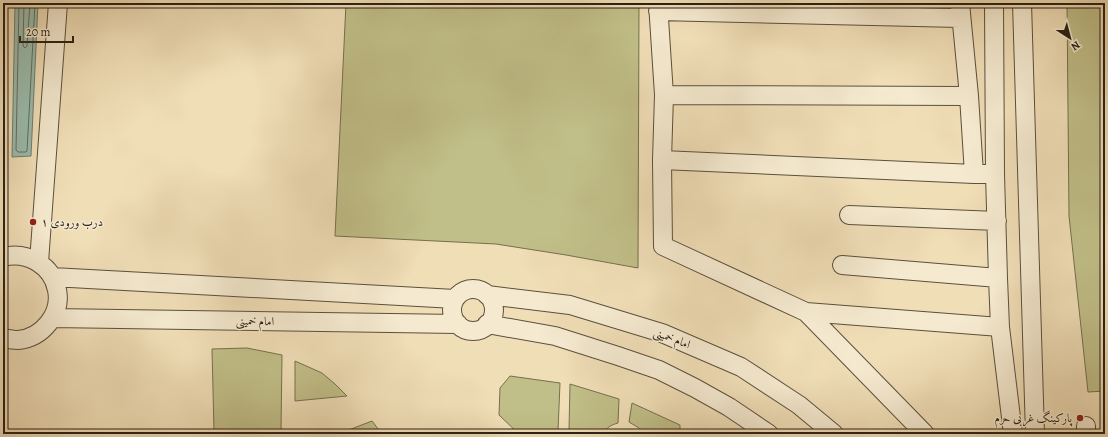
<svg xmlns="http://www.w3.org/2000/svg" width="1108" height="437" viewBox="0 0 1108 437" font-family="Alegreya,Amiri,serif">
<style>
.green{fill:#c1bf89;stroke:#76704e}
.water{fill:#9abcae;stroke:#6d7e70}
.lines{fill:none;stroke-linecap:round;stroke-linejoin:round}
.shore{stroke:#626e61;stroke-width:1}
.minor-casing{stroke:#5c503d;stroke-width:20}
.minor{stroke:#f5ead0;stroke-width:18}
.poi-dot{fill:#8f2418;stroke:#f5ead0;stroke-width:1.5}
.labels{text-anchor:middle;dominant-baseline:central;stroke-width:3;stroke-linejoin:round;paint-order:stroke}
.poi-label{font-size:12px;fill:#2a2014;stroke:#f5ead0;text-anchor:start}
.street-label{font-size:12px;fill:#2a2014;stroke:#f5ead0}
</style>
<rect width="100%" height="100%" fill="#f0deb7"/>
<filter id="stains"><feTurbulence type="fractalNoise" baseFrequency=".005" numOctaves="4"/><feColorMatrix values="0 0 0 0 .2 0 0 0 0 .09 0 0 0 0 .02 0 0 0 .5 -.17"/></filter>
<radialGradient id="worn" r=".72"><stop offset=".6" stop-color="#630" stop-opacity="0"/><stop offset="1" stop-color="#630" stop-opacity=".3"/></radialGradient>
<path class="green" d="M346,3H639L638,268L566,255L496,244L335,236Z
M1067,3H1105V391L1088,392L1069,216Z
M247,348L282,355L281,430L214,431L212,349Z
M295,361L322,373L335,384L347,396L295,401Z
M510,376L560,383L558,431L555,434H519L499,415L500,388Z
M570,384L619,399L618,423C611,425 607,427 603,434H572L569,430Z
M632,403L680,425V434H643L639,428L629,422Z
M372,421L382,434H348L346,431Z"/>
<path class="water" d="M15,3H38L31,156L12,157Z"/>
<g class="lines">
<path class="shore" d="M19,3L16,150L18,152H26L27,151L35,3
M24,3L23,46L25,48L27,46L30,3"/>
<defs>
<path id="minor" d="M658,3L664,95L662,160L663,246L806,312L925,434
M960,3L969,96L974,174
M994,3L995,174L998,278L1000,327L1013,434
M1022,3L1035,434
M658,11L960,18
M664,95L969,96
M662,160L974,174H995
M849,215L997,221
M3,257C27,251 52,265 57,290C62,314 42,338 18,340C14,340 8,339 3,338
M39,262L58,3
M842,265L998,278
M52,277L455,299
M452 310a21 21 0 1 1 42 0a21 21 0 1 1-42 0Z
M487,295L570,305L662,333L741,367L799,405L834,434
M806,312L1000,327
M52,318L458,324
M487,324L555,336L618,356L659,370L695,388L729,407L769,434
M1086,426V434"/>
</defs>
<use href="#minor" class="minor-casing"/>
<use href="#minor" class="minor"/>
</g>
<g class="poi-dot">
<circle cx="33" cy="222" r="4"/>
<circle cx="1080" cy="418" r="4"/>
</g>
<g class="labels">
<g class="poi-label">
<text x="41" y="222">درب ورودی ۱</text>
<text x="1072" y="418" text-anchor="end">پارکینگ غربی حرم</text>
</g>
<g class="street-label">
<text transform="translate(255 321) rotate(1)">امام خمینی</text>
<text transform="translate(672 338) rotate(21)">امام خمینی</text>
</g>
</g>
<rect width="1108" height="437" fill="none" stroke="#f0deb7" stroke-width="16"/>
<rect x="4" y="4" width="1100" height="429" fill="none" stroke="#2a2014" stroke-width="2"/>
<rect x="8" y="8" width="1092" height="421" fill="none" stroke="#2a2014"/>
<g transform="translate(1070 38) rotate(144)" stroke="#f5ead0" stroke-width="3" paint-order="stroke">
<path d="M0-3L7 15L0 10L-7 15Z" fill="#2a2014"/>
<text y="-6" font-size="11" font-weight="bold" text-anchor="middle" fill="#2a2014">N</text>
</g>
<path d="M20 36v6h53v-6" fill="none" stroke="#2a2014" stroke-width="2"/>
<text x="26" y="36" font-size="12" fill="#2a2014" stroke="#f5ead0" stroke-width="3" paint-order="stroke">20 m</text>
<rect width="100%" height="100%" filter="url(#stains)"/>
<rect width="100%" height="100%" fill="url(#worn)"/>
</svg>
